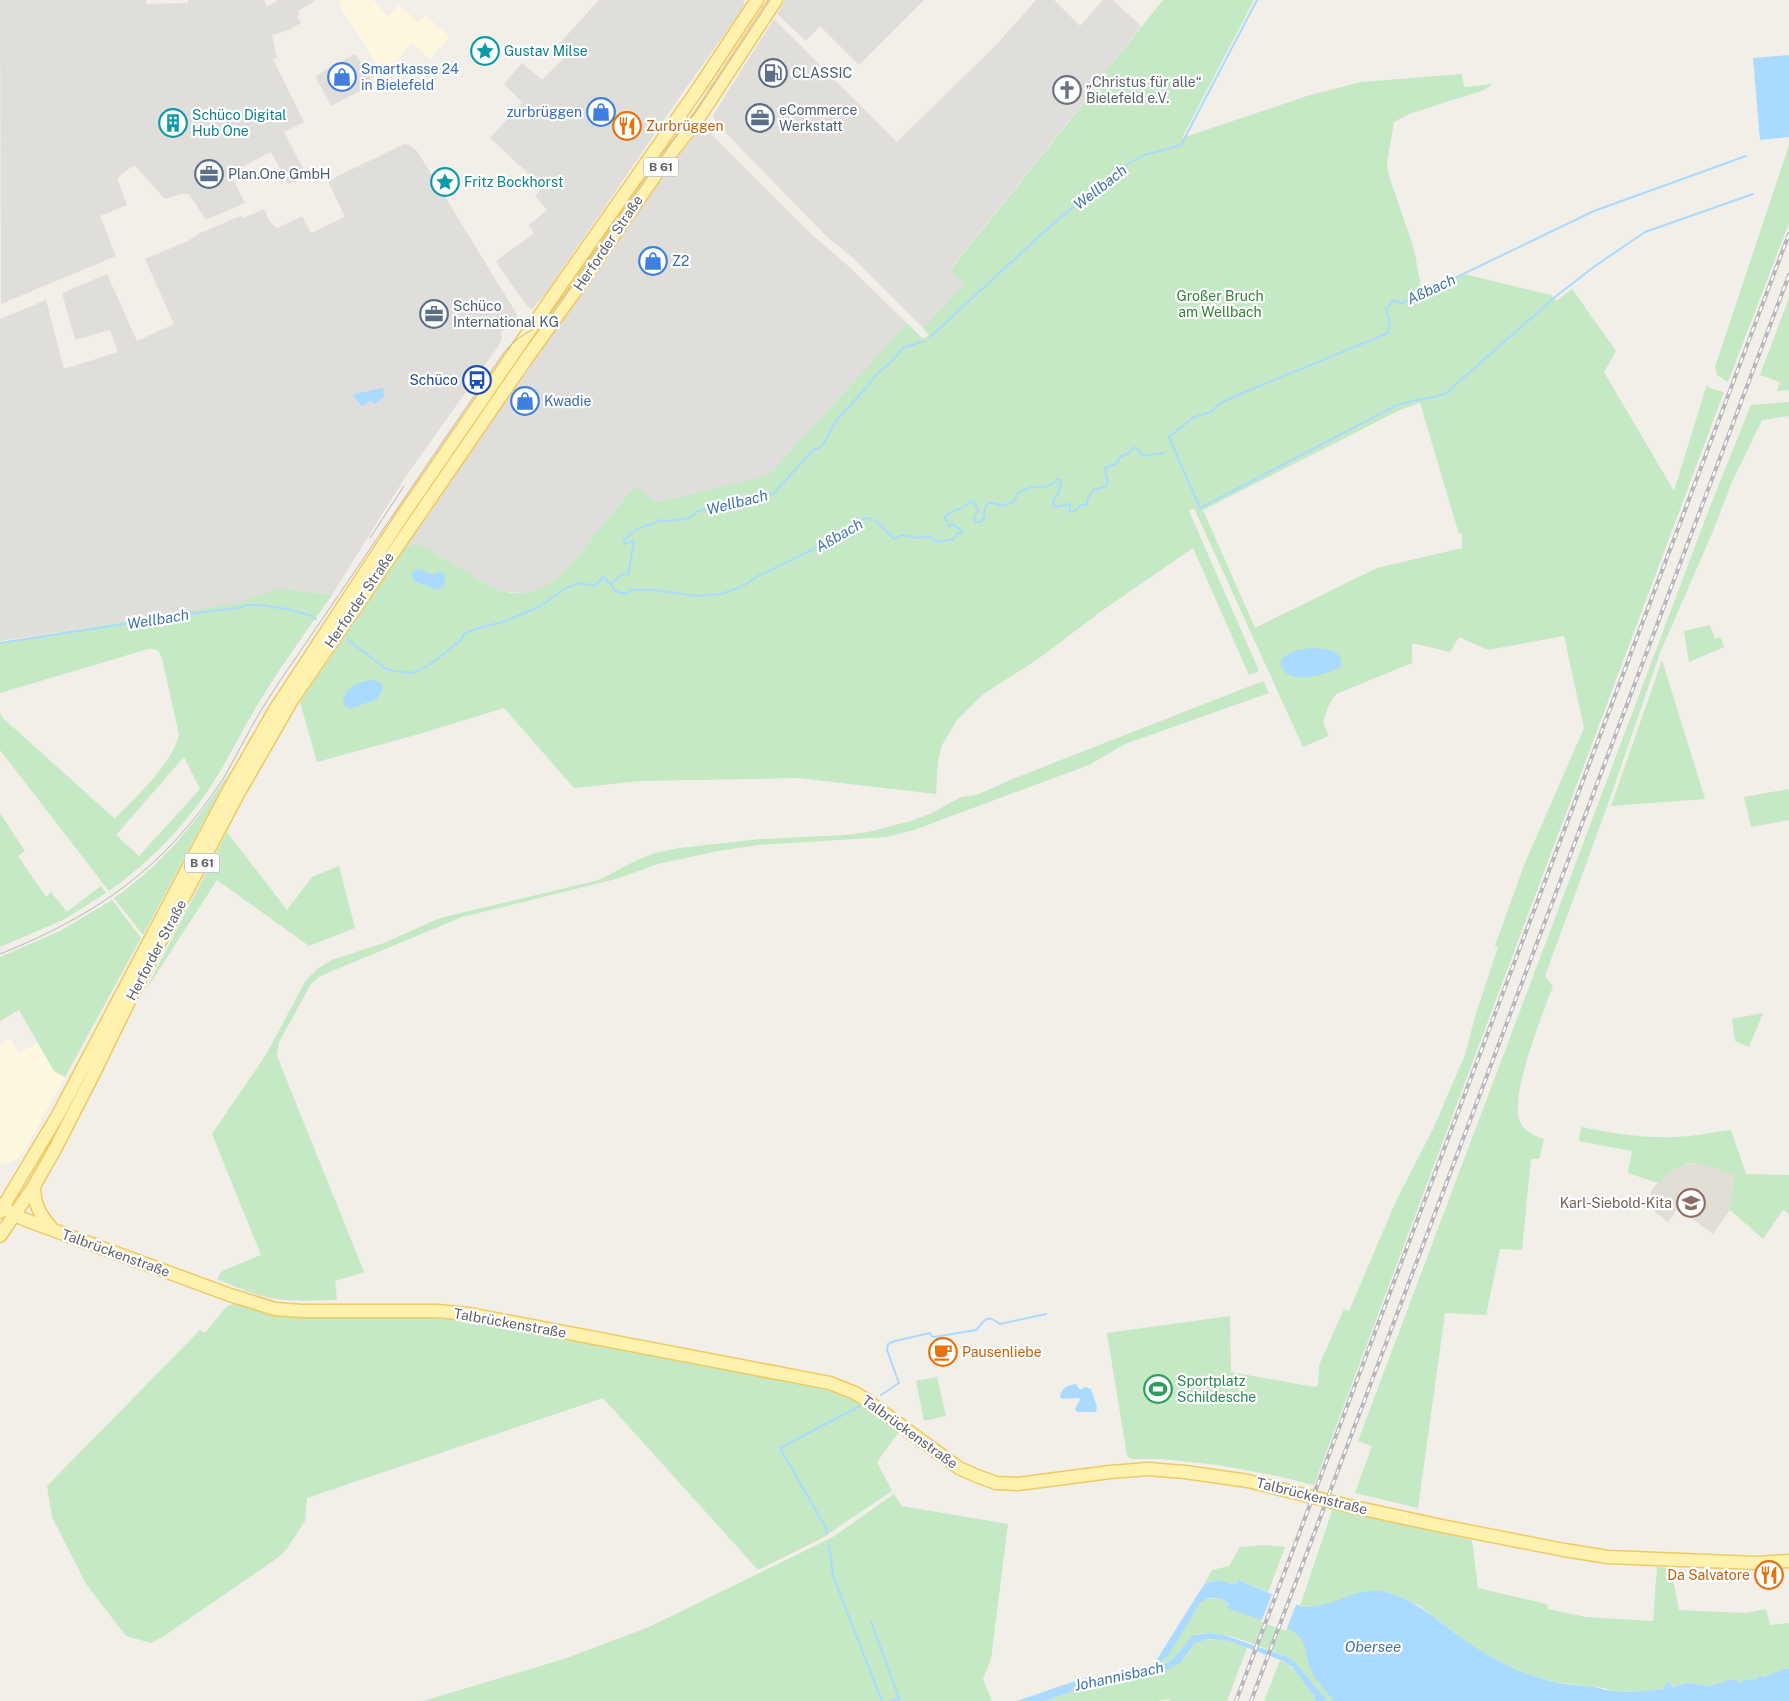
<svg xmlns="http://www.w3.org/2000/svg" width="1789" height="1701" viewBox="0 0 1789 1701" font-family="'Public Sans',sans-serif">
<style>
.commercial{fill:#fef7e0}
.industrial{fill:#e0deda}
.education{fill:#e1ded6}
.green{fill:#c5e8c5;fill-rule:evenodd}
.water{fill:#aadaff}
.pier{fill:#f1efe8}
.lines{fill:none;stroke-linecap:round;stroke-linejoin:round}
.stream{stroke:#aadaff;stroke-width:2}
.major-casing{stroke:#f2c960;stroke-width:15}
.major{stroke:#fff2af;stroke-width:12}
.tram{stroke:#b6b7b8;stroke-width:1}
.rail-casing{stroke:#b6b7b8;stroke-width:4}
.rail{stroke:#fff;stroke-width:2;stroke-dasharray:5.5;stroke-linecap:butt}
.labels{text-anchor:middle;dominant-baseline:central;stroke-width:4.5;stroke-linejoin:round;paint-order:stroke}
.shield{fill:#fff;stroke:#8f9295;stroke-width:1}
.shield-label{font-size:12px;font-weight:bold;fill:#5f6368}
.culture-label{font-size:14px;fill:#0d838f;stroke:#fff;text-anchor:start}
.shop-label{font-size:14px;fill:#366cbe;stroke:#fff;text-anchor:start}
.service-label{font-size:14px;fill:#4e5e75;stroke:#fff;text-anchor:start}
.worship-label{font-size:14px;fill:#5b616d;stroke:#fff;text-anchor:start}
.food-label{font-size:14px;fill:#c56008;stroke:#fff;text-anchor:start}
.street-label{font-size:14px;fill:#5f6368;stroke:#fff}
.park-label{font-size:14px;fill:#348238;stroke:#fff}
.transit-label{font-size:14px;fill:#164399;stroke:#fff;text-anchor:end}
.education-label{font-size:14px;fill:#785e54;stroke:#fff;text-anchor:end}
.leisure-label{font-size:14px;fill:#27864d;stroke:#fff;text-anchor:start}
.water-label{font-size:15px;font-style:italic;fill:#4174aa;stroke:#fff}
</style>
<rect width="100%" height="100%" fill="#f1efe8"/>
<path class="commercial" d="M340,0H373L388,16L399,5L418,22L425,15L450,37L430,59L412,43L383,75L341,8Z
M10,1038L19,1053L38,1043L54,1071L65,1077L23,1153L13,1162L0,1165V1044Z"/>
<path class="industrial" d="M0,0H146V4L188,3V0H264L267,7L278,0H316L298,11L300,14L297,16L301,23L286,31L272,35L277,58L273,59L304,122L284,132L307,176L288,184L271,152L230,173L245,203L206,220L189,194H181L165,199L134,165L117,178L127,205L100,216L116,256L1,304Z
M599,0H744L745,6L686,88L546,293L532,309L529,308L506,277L496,261L534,233L529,225L547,210L535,196L543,187L490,138L522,102L504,84L522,63L542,80L567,55L557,46Z
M785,0H924L859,65L820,26L806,41L777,14Z
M1036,0H1054L1080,26L1103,0H1113L1141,26L1106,71L1108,72L950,269L965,283L923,328L852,257L828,238L715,122L713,115L774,19L897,142L998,43Z
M355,54L374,84L331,106L315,76Z
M703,131L709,132L808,231L847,265L907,323L769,475L657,502L635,486L566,570L554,581L537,591L527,593L507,592L497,590L423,546L411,545L406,547L437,499L660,178L694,136Z
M404,144L409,145L417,151L521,321L501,332L502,339L497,348L406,476L332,595L279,588L238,603L196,611L0,641V319L46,300L64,369L118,352L110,330L75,340L62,293L107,274L137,341L174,324L145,259L188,241L198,234L240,216L243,218L264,209L270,222L277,228L302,216L311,233L345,217L328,181Z"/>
<path class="education" d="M1701,1163L1734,1175L1730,1210L1713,1234L1678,1208L1668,1222L1650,1208V1198L1652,1189L1669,1172L1680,1165Z"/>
<path class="green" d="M1163,0H1254L1182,138L1307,96L1361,82L1462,74L1464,87L1493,84L1484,90L1409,114L1394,122L1387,163L1389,176L1414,249L1421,287L1414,291L1464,274L1551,295L1556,301L1572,289L1616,351L1604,372L1674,491L1707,384L1709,388L1724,392L1314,1485L1277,1476L1218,1465L1162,1459H1132L1127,1456L1107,1333L1230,1316L1231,1372L1314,1387L1318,1385L1319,1365L1344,1309L1349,1311L1396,1201L1433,1129L1465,1055L1475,1017L1498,947L1495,946L1497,940L1525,863L1584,728L1564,636L1488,650L1459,637L1450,652L1412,643V663L1336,694L1328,707L1323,722L1329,736L1303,747L1194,508L1189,511L1259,671L1249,675L1193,548L1103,610L1038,659L982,695L957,720L942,745L938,761L936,794L798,778L639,781L574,788L504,708L419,734L317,762L300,702L406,547L416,544L423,546L497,590C526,598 545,591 566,570L635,486L657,502L769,475L907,323L923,339L929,335L923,328L965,283L950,270L1108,73L1106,71ZM1420,403L1459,534L1462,533V548L1377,568L1255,628L1203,510L1400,410Z
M1789,145V223L1728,382L1717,375L1715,367Z
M1789,298V390L1777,391L1780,382L1760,375Z
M1789,402V416L1762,420L1732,482L1713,531L1660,653L1607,807L1545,976L1553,986C1543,1014 1507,1099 1521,1124C1526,1132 1535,1136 1544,1139L1539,1159H1531L1522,1250L1500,1249L1486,1315L1445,1313L1418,1508L1355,1493L1372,1446L1358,1441L1711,504L1751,405Z
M279,588L332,595C308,629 283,663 261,699C245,725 232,752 216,778C188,823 151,861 109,891L0,750V712L3,718L115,819C136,796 171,766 179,735L162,658C159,651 157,648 148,649L0,693V642L238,603ZM184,757L200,789L139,856L116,835Z
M1710,625L1715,639L1721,637L1724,647L1689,662L1684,631Z
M1662,660L1705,799L1611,806Z
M1263,681L1269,693L1125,744L1089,765L914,830L886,837L759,845L718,851L658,864L616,879L462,917L320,976L311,984L279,1042L277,1056L364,1272L335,1281L337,1300C317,1300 297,1302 278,1299C257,1297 237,1287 217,1279L222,1271L261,1255L212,1134L267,1053L306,980L317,969L332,960L384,943L440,918L599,880L639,859L656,853L679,848L760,839L846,835L868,832L911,821L932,813L961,797L977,795L1010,780Z
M233,767L143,935L114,898C164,864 201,816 233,767Z
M1789,789V820L1751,827L1744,797Z
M0,813L25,851L18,856L46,897L51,892L67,912L101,886L106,893L63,920L0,947Z
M227,832L287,910L312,877L339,866L355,928L309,946L217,880L144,993Z
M112,900L141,938L65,1077L54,1071L19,1010L0,1021V957L60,931Z
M1763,1013L1749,1047L1735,1041L1732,1019Z
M1581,1127C1616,1134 1654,1140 1689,1136C1703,1135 1717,1131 1731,1130L1746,1174L1789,1175V1214L1783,1210L1763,1239L1730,1210L1734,1175C1700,1164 1687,1152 1659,1183L1655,1182L1628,1173L1632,1151L1579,1141Z
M234,1304L273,1316L289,1317H446L471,1320L832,1388L848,1394L899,1432L877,1462L892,1491L822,1538L758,1570L603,1398L307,1498L305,1521L286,1550L276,1559L164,1636L151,1643L126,1636L86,1584L52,1517L47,1486L200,1330L205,1333L227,1306Z
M937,1377L946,1416L924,1421L916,1381Z
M894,1494L902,1506L1008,1524L991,1659L983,1679L992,1701H423L564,1659L649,1627L833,1537Z
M1333,1508L1472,1540L1478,1588L1547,1604L1548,1609L1586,1617L1653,1621L1657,1567L1671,1568L1679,1610L1745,1613L1766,1609L1770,1625L1789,1623V1669C1778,1669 1769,1678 1757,1677L1752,1681L1747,1680L1739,1683L1730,1680L1710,1686L1688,1683L1646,1692L1613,1691L1604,1688L1555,1682L1528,1675L1503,1663L1471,1645L1420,1606L1400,1597L1384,1592H1362L1326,1605L1314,1607L1300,1606Z
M1266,1545L1285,1547L1268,1592L1238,1580L1236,1584C1223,1585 1217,1575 1203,1586L1212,1570L1229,1566L1240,1547Z
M1217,1598L1225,1601L1229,1604L1227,1607L1291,1630C1308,1641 1304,1651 1310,1668C1314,1680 1326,1691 1334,1701H1328L1294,1661L1287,1657C1259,1647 1224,1627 1193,1635L1172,1660L1160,1666L1159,1664L1165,1659L1200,1603L1204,1600Z
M1203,1639L1229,1641L1247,1648L1227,1701H1169L1170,1699L1157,1701H1045L1074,1691L1100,1687L1130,1675L1137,1676L1158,1672L1184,1659L1195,1643Z
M1280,1660C1296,1668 1308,1685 1316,1701H1264Z"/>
<path class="water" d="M1789,55V137L1760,140L1753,58Z
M383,388L384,397L375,404L371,401L362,406L353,397L354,394Z
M419,569C424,571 428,574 433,574C438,573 439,571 444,573L445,584L438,590L414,581L412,578V572Z
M1311,648C1325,649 1344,649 1341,667C1326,675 1279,689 1281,659L1294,651Z
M373,680L381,683L383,689L377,699L350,709L343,704C345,686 358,682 373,680Z
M1076,1384L1080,1390L1085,1387L1091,1389L1097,1407L1096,1412H1077L1075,1409L1080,1400L1079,1398L1063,1399L1060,1397C1061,1388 1068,1385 1076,1384Z
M1219,1580L1231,1584H1236L1238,1580L1300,1606C1330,1611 1355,1585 1385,1592C1421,1601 1445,1628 1475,1647C1500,1663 1526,1676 1555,1682C1567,1685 1580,1685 1593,1687C1600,1688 1608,1691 1615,1691C1625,1692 1636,1692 1646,1691C1651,1691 1658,1689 1664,1689L1666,1683H1669L1672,1687L1688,1683L1710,1686L1730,1680H1735L1739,1683L1747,1679L1752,1681L1760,1676L1764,1677L1784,1669H1789V1701H1334C1326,1691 1314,1680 1310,1668C1304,1651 1308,1641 1291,1630L1227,1608L1229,1604C1220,1596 1210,1596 1200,1603L1168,1656L1159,1664L1160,1666L1172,1660L1193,1635L1210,1633L1224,1635L1287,1657L1294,1661L1328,1701H1316L1312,1693L1292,1667L1283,1661L1229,1641L1209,1639L1195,1643L1181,1662L1167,1670L1153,1672L1137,1676L1130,1675L1100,1687L1074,1691L1045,1701H1017L1084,1678L1115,1675L1154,1664L1203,1586L1207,1583Z"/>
<path class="pier" d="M1273,1592L1297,1602L1286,1631L1261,1622Z"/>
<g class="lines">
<path class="stream" d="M1746,156L1594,211L1403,303H1399L1394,300L1386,309L1390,323L1388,333L1238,395L1220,403L1211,412L1194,417L1169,437L1200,508L1397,405C1413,400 1429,399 1445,394L1555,297L1595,266L1645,232L1753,194
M930,337L1046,230L1107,178L1141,156L1181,145L1257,0
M611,584L621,575L628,574L634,541L625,544L624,540L637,529L662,520L670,521L689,518L698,511L726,505L743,499L774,493L814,449L820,448L824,443L835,422L866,388L878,373L894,359L903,348L924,341
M348,640L385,668L394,671L411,673L420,670L432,663L461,640L464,634L478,628L503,622L539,607L566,588L580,583L595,586L603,577L606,578L607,582L611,584L615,591L626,594L631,590H654L696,596L721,594L741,587L760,575L814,549L822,542L864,519L870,518L878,523L894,539L902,535L918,538L928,536L939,542L954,539L957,534L963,532L954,525L949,526L945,517C953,508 960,512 971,501L976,505L978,511L974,517L975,522H980L984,518L985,508L988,503C1003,502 999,512 1016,499V494C1021,491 1029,487 1035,487C1045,487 1051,487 1057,479L1061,480C1061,489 1058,494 1053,501L1054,506L1056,507L1070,504V512L1074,511L1081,505H1087V500L1093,490C1113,486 1107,485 1105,468L1116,464L1120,457L1129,453L1133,448H1136L1143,456L1164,453
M0,643L195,613L238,608L247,605H260L287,609L309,615L316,619
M881,1395L899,1383L887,1350L888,1344L895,1341L930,1333L931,1336L934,1337L976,1330C986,1320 985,1313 1000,1324L1046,1314
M827,1534L826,1528L780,1448L862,1405
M829,1545L833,1576L882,1701
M871,1621L900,1701
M890,1701L898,1699"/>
<defs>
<path id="major" d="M34,1186C34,1203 39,1214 51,1227
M0,1205L15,1215L26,1220L230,1295L275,1309L303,1311H437L469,1314L830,1383L855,1393L865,1399L959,1468L977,1476L996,1483L1018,1484L1110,1472L1148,1469L1185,1472L1248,1481L1345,1505L1442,1526L1564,1550L1608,1557L1757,1563L1789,1561
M0,1212L58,1115L229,790L276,708L401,518L551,299L698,89L757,0
M0,1236L34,1186L54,1151L94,1073L131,997L238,794L292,700L529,355L576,290L665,161L700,116L776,0"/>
</defs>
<use href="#major" class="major-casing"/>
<use href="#major" class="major"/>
<path class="tram" d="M370,538L404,486
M0,954C97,915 165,868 223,779C236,757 247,734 260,712C271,694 283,676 295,659C365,557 433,455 503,354C519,332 538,331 554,312L672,142L696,112L770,0"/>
<defs>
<path id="rail" d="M1236,1701L1789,234
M1251,1701L1789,275"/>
</defs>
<use href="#rail" class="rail-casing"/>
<use href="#rail" class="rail"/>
</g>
<defs>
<symbol id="sight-ring" viewBox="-11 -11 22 22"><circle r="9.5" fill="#fff" stroke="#0f9aa8" stroke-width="1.5"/><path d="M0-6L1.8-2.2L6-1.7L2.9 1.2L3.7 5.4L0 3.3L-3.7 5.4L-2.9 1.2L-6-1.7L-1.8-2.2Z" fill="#0f9aa8"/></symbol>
<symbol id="fuel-ring" viewBox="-11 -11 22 22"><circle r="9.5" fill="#fff" stroke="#5c6f8a" stroke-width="1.5"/><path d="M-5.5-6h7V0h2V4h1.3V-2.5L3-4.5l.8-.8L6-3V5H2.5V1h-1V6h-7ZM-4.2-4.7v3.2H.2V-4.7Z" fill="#5c6f8a"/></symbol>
<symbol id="shop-ring" viewBox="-11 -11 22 22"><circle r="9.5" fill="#fff" stroke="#3f7fe0" stroke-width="1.5"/><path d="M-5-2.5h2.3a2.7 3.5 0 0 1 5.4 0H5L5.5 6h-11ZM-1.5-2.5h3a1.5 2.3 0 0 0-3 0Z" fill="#3f7fe0"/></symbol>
<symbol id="church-ring" viewBox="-11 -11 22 22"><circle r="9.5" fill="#fff" stroke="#6b7280" stroke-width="1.5"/><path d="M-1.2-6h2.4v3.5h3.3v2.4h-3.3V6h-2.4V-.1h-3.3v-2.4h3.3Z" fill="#6b7280"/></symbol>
<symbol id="office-ring" viewBox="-11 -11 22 22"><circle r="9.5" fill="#fff" stroke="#5c6f8a" stroke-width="1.5"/><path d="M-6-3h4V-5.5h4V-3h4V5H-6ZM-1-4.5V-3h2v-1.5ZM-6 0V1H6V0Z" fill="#5c6f8a"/></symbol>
<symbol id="building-ring" viewBox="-11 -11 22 22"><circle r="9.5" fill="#fff" stroke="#0f9aa8" stroke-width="1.5"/><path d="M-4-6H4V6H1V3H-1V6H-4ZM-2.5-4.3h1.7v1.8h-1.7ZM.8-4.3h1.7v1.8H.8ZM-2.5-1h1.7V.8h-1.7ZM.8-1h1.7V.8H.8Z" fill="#0f9aa8"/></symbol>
<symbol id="restaurant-ring" viewBox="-11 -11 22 22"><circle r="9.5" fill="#fff" stroke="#e8710a" stroke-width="1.5"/><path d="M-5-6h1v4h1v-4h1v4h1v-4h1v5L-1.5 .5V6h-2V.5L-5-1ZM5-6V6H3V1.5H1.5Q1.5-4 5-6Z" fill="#e8710a"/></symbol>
<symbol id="bus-ring" viewBox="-11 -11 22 22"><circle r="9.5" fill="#fff" stroke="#1a4fb4" stroke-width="1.5"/><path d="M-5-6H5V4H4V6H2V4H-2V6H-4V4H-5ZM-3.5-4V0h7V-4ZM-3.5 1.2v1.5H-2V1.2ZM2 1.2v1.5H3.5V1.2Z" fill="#1a4fb4"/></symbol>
<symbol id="school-ring" viewBox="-11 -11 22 22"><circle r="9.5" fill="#fff" stroke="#8d6e63" stroke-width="1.5"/><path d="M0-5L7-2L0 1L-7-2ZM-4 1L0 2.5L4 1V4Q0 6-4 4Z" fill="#8d6e63"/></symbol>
<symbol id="cafe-ring" viewBox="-11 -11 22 22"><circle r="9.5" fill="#fff" stroke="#e8710a" stroke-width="1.5"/><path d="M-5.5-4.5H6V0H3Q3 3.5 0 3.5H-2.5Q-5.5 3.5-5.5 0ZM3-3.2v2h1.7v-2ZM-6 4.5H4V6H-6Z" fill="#e8710a"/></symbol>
<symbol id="stadium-ring" viewBox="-11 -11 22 22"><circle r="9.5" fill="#fff" stroke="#2e9e5b" stroke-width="1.5"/><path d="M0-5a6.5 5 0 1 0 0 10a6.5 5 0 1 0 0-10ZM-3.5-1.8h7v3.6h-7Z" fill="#2e9e5b"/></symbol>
</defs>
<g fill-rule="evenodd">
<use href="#sight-ring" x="469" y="35" width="32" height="32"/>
<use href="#fuel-ring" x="757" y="57" width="32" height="32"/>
<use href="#shop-ring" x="326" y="61" width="32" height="32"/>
<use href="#church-ring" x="1051" y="74" width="32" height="32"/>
<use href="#shop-ring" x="585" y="96" width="32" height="32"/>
<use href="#office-ring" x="744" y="102" width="32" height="32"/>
<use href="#building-ring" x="157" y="107" width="32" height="32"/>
<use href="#restaurant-ring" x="611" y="110" width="32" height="32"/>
<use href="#office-ring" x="193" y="158" width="32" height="32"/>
<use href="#sight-ring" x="429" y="166" width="32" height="32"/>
<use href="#shop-ring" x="637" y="245" width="32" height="32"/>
<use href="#office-ring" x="418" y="298" width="32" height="32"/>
<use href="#bus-ring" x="461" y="364" width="32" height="32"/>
<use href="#shop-ring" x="509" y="385" width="32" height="32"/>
<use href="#school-ring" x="1675" y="1187" width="32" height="32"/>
<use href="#cafe-ring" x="927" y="1336" width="32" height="32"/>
<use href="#stadium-ring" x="1142" y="1373" width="32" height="32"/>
<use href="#restaurant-ring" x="1753" y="1559" width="32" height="32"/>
</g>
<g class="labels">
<g class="shield">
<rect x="643.5" y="157.5" width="35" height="19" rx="4"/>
<rect x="184.5" y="853.5" width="35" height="19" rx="4"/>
</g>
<g class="shield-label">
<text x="661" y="167">B 61</text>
<text x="202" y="863">B 61</text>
</g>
<g class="culture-label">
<text x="504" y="51">Gustav Milse</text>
<text x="192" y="115">Schüco Digital<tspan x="192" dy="16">Hub One</tspan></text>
<text x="464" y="182">Fritz Bockhorst</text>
</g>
<g class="shop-label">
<text x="361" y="69">Smartkasse 24<tspan x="361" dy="16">in Bielefeld</tspan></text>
<text x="582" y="112" text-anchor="end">zurbrüggen</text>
<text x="672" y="261">Z2</text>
<text x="544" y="401">Kwadie</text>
</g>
<g class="service-label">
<text x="792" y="73">CLASSIC</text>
<text x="779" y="110">eCommerce<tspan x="779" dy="16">Werkstatt</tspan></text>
<text x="228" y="174">Plan.One GmbH</text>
<text x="453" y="306">Schüco<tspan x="453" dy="16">International KG</tspan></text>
</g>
<g class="worship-label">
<text x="1086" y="82">„Christus für alle“<tspan x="1086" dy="16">Bielefeld e.V.</tspan></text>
</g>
<g class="food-label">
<text x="646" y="126">Zurbrüggen</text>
<text x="962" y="1352">Pausenliebe</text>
<text x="1750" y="1575" text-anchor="end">Da Salvatore</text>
</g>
<g class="street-label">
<text transform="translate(608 243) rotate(-56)">Herforder Straße</text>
<text transform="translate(359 600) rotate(-56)">Herforder Straße</text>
<text transform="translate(156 950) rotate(-62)">Herforder Straße</text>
<text transform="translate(116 1253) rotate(20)">Talbrückenstraße</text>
<text transform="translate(510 1323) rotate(10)">Talbrückenstraße</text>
<text transform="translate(910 1432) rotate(36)">Talbrückenstraße</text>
<text transform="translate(1312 1496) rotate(14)">Talbrückenstraße</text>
</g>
<g class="park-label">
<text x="1220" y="296">Großer Bruch<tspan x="1220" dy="16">am Wellbach</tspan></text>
</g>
<g class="transit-label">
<text x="458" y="380">Schüco</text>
</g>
<g class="education-label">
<text x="1672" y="1203">Karl-Siebold-Kita</text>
</g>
<g class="leisure-label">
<text x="1177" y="1381">Sportplatz<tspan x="1177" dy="16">Schildesche</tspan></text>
</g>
<g class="water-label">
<text transform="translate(1100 187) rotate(-38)">Wellbach</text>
<text transform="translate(1431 289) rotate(-25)">Aßbach</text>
<text transform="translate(737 502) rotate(-14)">Wellbach</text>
<text transform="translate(839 535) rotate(-30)">Aßbach</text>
<text transform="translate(158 619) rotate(-9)">Wellbach</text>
<text x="1373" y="1646">Obersee</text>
<text transform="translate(1119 1676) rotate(-12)">Johannisbach</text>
</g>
</g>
</svg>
